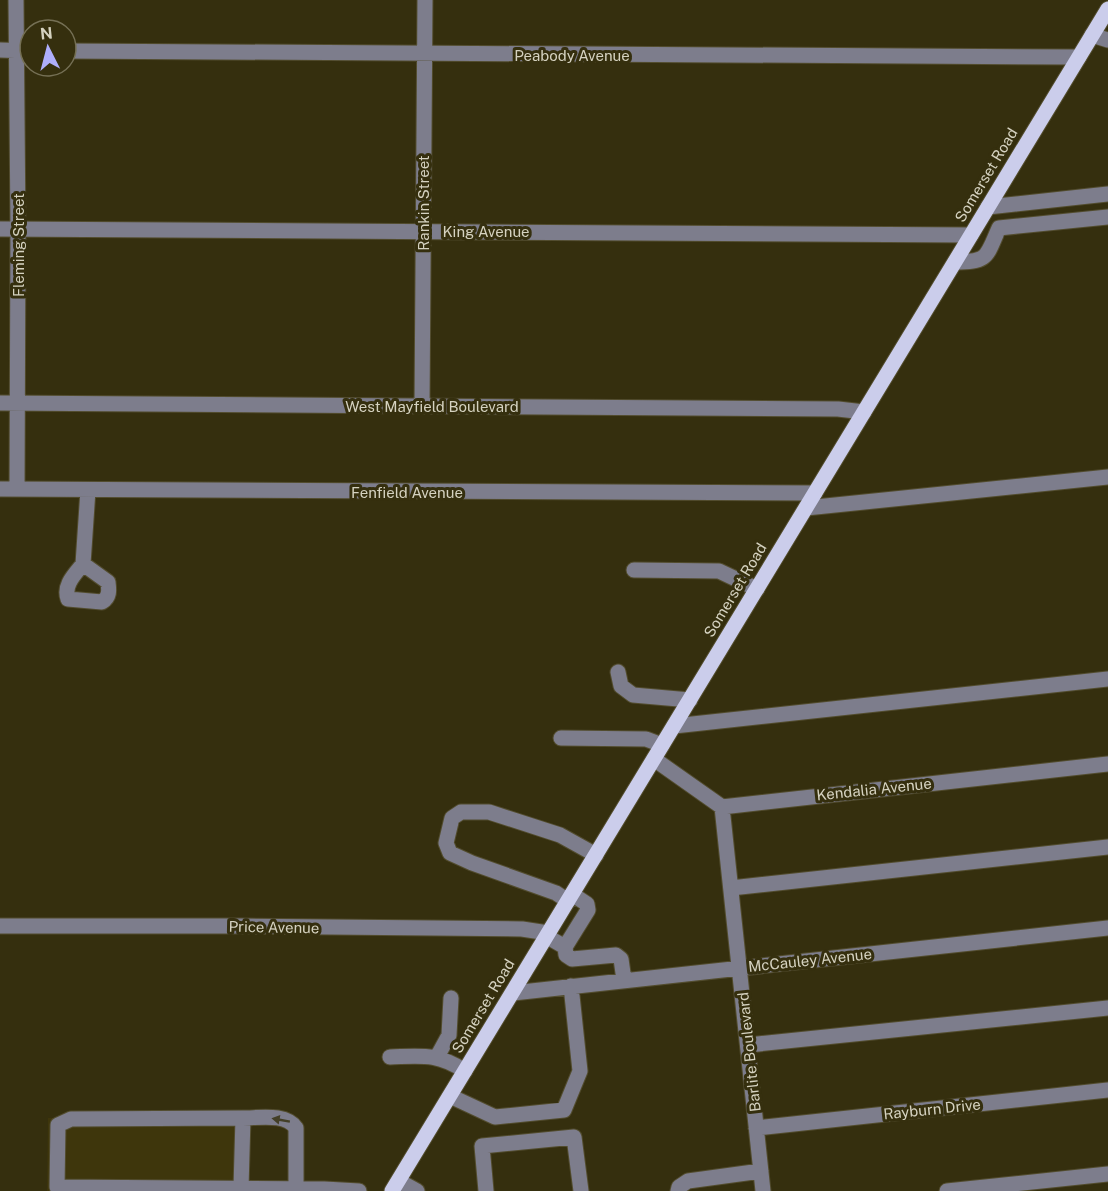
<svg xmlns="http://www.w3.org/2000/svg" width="1108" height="1191" viewBox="0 0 1108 1191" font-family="'Public Sans',sans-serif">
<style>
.built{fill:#3e360c}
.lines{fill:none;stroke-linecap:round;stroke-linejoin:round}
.minor-casing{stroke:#524c2e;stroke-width:17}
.major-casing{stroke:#524c2e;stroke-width:17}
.minor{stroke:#7d7d8c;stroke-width:15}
.major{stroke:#cbcdeb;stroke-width:15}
.oneway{fill:#433f27}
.labels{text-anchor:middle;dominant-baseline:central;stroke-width:6;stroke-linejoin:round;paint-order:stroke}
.street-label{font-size:15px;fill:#d5d2c0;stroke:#352f0e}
</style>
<rect width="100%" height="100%" fill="#352f0e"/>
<path class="built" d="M238,1112V1191H47L48,1118Z"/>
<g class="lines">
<defs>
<path id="minor" d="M16,0L18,229L17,489
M1092,35L1108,40
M0,50L30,51
M66,51L1079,57
M988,207L1108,194
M0,229L971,235
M955,262C989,262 986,257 999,228L1108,217
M0,403L838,409L864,412
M422,406L425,0
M0,489L815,493
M806,508L1108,477
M83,564C75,574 63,585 68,599L102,602C110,597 109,590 108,582L83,564L88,490
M634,570L719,571L757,589
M618,672L621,686L633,695L690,700
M674,726L1108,679
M561,738L646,739L662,745
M654,759L722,807L1108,764
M722,807L763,1191
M731,888L1108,847
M568,901L556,893L472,863L450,853L446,843L452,818L461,812H489L560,835L596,855
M0,926H242L522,929L548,933
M546,936L565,947L566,955L572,959L616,955L621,959L624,980
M565,947L588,910L587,904L572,894
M513,993L1108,928
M748,1045L1108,1008
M390,1057C423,1056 437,1053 465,1071
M437,1057L449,1035L451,998
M450,1096L495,1117L564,1110L580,1071L571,986
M243,1118C260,1118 286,1113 296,1128V1189
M756,1128L1108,1090
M399,1181L417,1191
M324,1189L359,1191
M241,1191V1188L243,1118L71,1119L58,1125L57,1187C146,1188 235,1188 324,1189L325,1191
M486,1191L482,1146L574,1137L581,1191
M678,1191L679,1187L688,1181L761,1171
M947,1191L1108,1174"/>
<path id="major" d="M392,1191L1108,9"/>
</defs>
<use href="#minor" class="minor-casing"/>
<use href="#major" class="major-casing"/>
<use href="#minor" class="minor"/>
<use href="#major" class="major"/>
</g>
<defs><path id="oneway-solid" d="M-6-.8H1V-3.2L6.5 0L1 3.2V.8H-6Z" transform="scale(1.5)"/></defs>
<use class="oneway" href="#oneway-solid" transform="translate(281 1120) rotate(-170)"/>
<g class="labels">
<g class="street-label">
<text x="572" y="55">Peabody Avenue</text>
<text transform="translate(986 175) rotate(-59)">Somerset Road</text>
<text transform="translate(423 203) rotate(-90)">Rankin Street</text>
<text x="486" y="231">King Avenue</text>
<text transform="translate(18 245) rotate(-90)">Fleming Street</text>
<text x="432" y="406">West Mayfield Boulevard</text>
<text x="407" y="492">Fenfield Avenue</text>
<text transform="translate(735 590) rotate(-59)">Somerset Road</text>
<text transform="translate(874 789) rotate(-6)">Kendalia Avenue</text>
<text transform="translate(274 927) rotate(1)">Price Avenue</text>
<text transform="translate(810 960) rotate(-6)">McCauley Avenue</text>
<text transform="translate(483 1006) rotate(-59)">Somerset Road</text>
<text transform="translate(749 1052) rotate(-96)">Barlite Boulevard</text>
<text transform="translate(932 1109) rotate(-6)">Rayburn Drive</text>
</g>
</g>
<g transform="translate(48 48) rotate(354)"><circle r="28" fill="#352f0e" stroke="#757055" stroke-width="1.5"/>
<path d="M0-4.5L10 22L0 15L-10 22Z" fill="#aeaefb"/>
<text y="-9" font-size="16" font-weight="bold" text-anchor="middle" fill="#d5d2c0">N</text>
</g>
</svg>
